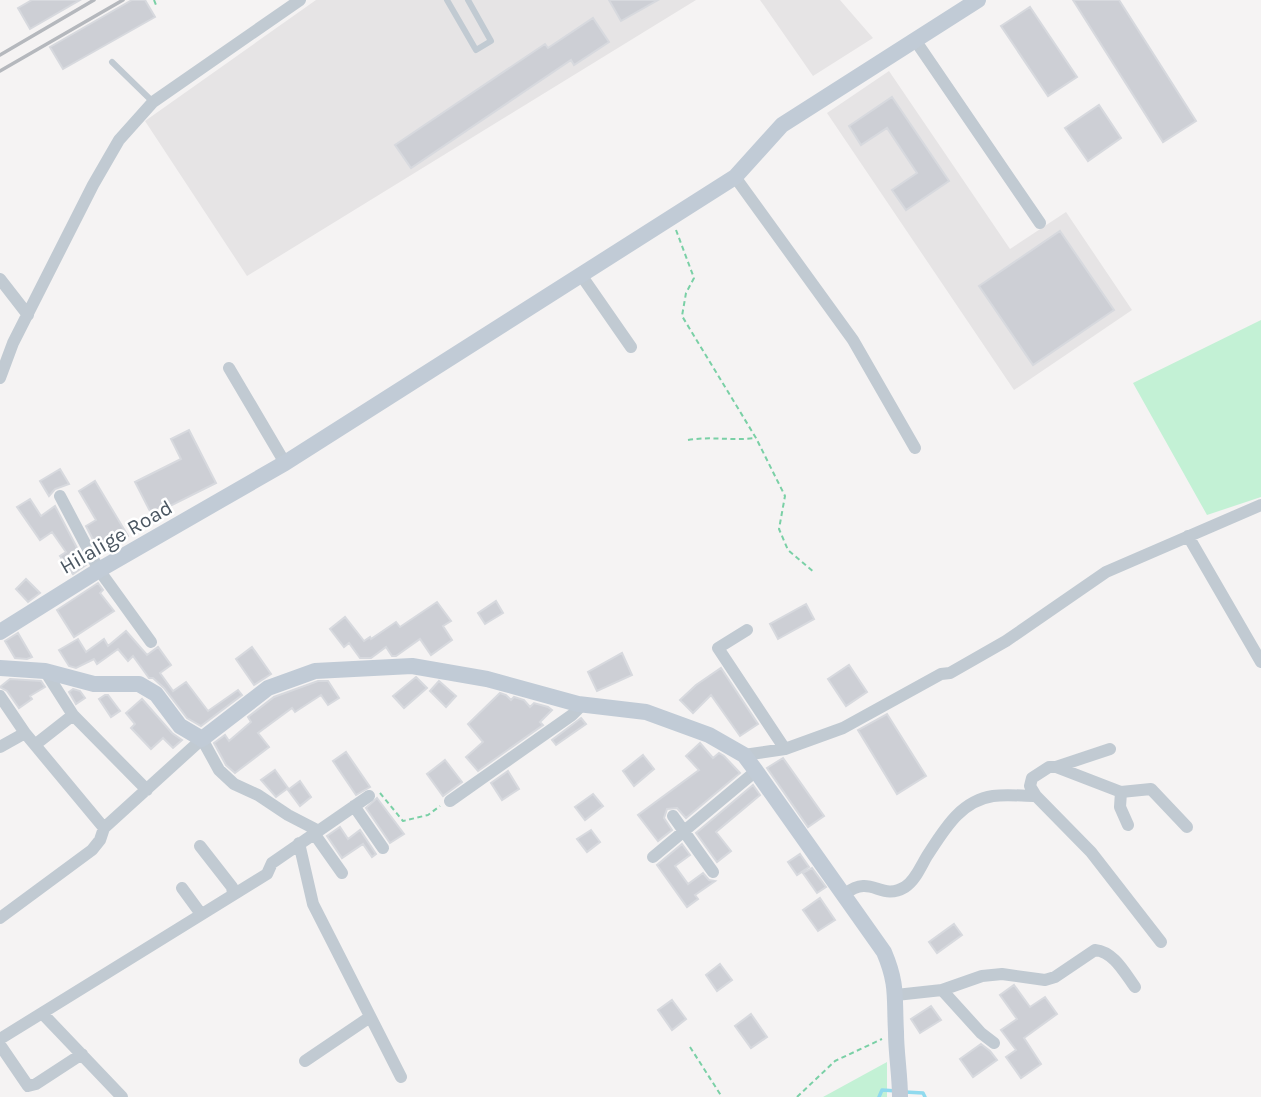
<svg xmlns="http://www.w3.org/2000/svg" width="1261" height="1097" viewBox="0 0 1261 1097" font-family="Karla,sans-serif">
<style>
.education{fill:#e6e4e5}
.green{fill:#c3f1d5}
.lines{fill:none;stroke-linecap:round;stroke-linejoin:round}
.stream{stroke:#90daee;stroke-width:3.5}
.building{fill:#cdcfd5;stroke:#d7d9de;stroke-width:2}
.path{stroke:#7ad0a6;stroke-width:2;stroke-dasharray:5 3.5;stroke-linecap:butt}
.lane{stroke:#c1cad2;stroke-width:6}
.street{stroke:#c1cad2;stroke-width:12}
.secondary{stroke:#c1cbd6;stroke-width:16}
.rail{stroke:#b5b8bd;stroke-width:3.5}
.labels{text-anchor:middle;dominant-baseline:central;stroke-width:5;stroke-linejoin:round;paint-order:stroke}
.street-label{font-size:21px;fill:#4a5661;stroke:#fff}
</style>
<rect width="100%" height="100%" fill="#f5f3f3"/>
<path class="education" d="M316,0H696L247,276L145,121Z
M760,0H840L873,38L813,76Z
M889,71L1010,249L1066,212L1132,310L1014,390L827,113Z"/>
<path class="green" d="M1261,320V497L1207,515L1133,383Z
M887,1062V1097H823Z"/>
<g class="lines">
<path class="stream" d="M905,1092L923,1093L925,1097
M879,1097L882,1090L897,1091"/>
</g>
<path class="building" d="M32,0H80L30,29L18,8Z
M132,0H145L155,17L63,69L50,47Z
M609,0H658L621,21Z
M1073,0H1119L1196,121L1163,142Z
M1030,7L1077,77L1048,96L1001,26Z
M593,18L609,42L574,65L571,60L411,168L395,145L545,44L548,48Z
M892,97L949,181L906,210L892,190L917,173L887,128L861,145L849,126Z
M1099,105L1121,138L1088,161L1065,128Z
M1060,231L1114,310L1033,365L979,286Z
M189,430L216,483L152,515L135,482L181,459L171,439Z
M60,469L69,484L55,489L49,496L40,481Z
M95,481L128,536L100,553L86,526L96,520L79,491Z
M30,499L41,516L55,506L86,565L73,574L60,556L66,552L52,532L40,540L17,507Z
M26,579L40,593L28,602L16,589Z
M98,583L103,590L100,593L114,611L74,637L57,610Z
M496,601L503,613L485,624L478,613Z
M437,602L451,621L443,626L452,640L431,655L420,639L396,656H392L386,647L371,658H360L349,643L344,647L330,629L345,617L364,641L370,637L371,639L396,622L400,627Z
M806,604L814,619L778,639L770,624Z
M126,631L147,655L158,647L171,665L160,673L173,691L186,682L208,711L238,690L242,695L201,726L187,718L164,688L153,678H149L133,656L128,661L118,649L97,664L94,659L76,668L69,666L59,650L78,639L86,652L104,639L108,646Z
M18,633L32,657L27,659L15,658L5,641Z
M252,647L271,674L254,685L236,659Z
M622,653L632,675L597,691L588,672Z
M849,665L867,692L846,706L828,679Z
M721,668L758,724L740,736L711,695L693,713L680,700L696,685Z
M416,677L427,688L404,708L393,696Z
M10,679L41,681L45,687L30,696L32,699L19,708L7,691L0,687Z
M318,681H328L339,698L328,705L321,695L295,712L292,708L258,733L269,747L235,773L226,765L214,743L225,735L229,741L251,722L248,717L274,697Z
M439,681L456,696L446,707L430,691Z
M73,689L80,691L85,698L76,704L69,692Z
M500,693L506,695L511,700L514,697L524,700L530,707L534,703L548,707L552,710L540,722L543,725L478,771L466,757L483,742L468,724Z
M105,695H108L120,711L111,717L99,699Z
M142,699L172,733L182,740L173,748L163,738L151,749L131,728L135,724L126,713Z
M887,714L926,776L897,794L858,730Z
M581,718L586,724L556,745L552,740Z
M700,743L713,758L719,753L724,756L740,773L686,818L677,808L667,809L664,818L672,830L658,841L638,815L699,770L686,756Z
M346,752L370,787L356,795L333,761Z
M643,755L654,769L634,786L623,771Z
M783,758L824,816L808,827L767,768Z
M445,760L462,782L443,796L427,774Z
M275,770L288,788L276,797L261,780Z
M508,771L519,789L502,800L491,783Z
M300,781L311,797L300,806L288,790Z
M753,785L760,795L716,832L731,851L717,862L696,833Z
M593,794L603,806L585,820L575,807Z
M377,798L404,834L390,843L366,808Z
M340,827L348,839L360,830L376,854L372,857L363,844L342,858L327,836Z
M591,830L600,842L587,852L577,839Z
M682,844L690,855L675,866L688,884L703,873L709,880L715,881L695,895L698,899L687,907L657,865Z
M800,854L809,867L797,875L788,862Z
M812,868L826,887L817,893L803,873Z
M820,898L835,920L818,931L803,910Z
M954,924L962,935L937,953L929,942Z
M720,964L732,980L717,991L706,975Z
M1014,985L1030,1007L1045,997L1057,1014L1024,1038L1041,1064L1021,1078L1006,1057L1016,1050L1001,1030L1017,1019L1000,995Z
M672,1000L686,1019L672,1030L658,1010Z
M931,1006L941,1020L920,1033L911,1019Z
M751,1014L767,1037L751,1048L735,1026Z
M981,1044L990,1051L997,1060L973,1077L960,1059Z"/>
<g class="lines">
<path class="path" d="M154,0L156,5
M676,230L694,278L686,293L682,316L756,438L785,496L779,529L788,550L815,573
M688,440C711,436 732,441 755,438
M380,793L403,821L428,815L440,806
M690,1047L722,1097
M797,1097L835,1061L882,1039"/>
<path class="lane" d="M447,0L476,50L491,41L468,0
M112,62L153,102"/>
<path class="street" d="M915,40L1040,223
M735,177L853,340L915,448
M581,275L631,347
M0,279L28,315
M229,368L285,463
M0,378L13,343L93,185L119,140L153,102L300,0
M60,496L99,570L151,642
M1188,536L1261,662
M747,630L718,648L785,749
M45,671L73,715
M0,696L25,733L104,828
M36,744L73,715L147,790
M0,747L25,733
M744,755L785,749L843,728L941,674L950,673L1006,641L1106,572L1261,505
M1056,767L1110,749
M1121,792L1120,807L1128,825
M1036,796L1030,786L1032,778L1049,767H1056L1121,792L1151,789L1187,827
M450,801L572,715L582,705
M354,806L383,848
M673,816L713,872
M313,832L342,873
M299,843L313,904L401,1077
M200,846L232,887L233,894
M653,857L756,771
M182,888L201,914
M845,894C872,873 880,902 905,887C915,881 921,866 927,856C944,830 960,801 993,796C1007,794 1022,796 1036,796L1091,852L1161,942
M0,918L92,850L100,840L104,828L202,739L219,770L234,784L258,795L288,815L317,830
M942,990L981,1033L994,1043
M896,995L942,990L982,976L1002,974L1045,980L1055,977L1095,950C1114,952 1124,972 1135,987
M42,1013L122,1097
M0,1039L267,874L272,863L369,796
M0,1045L28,1086L36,1084L82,1054
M305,1061L370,1017"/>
<path class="secondary" d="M0,632L99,570L285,463L735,177L782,125L978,0
M0,668L45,671L94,684H139L156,694L180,726L202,739L268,688L315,671L412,666L487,679L578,704L646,712L709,735L744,755L756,771L884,952C898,985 894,997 896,1032C896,1053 900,1075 900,1097"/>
<path class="rail" d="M0,55L94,0
M0,71L123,0"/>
</g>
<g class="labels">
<g class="street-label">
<text transform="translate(116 537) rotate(-30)">Hilalige Road</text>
</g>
</g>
</svg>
